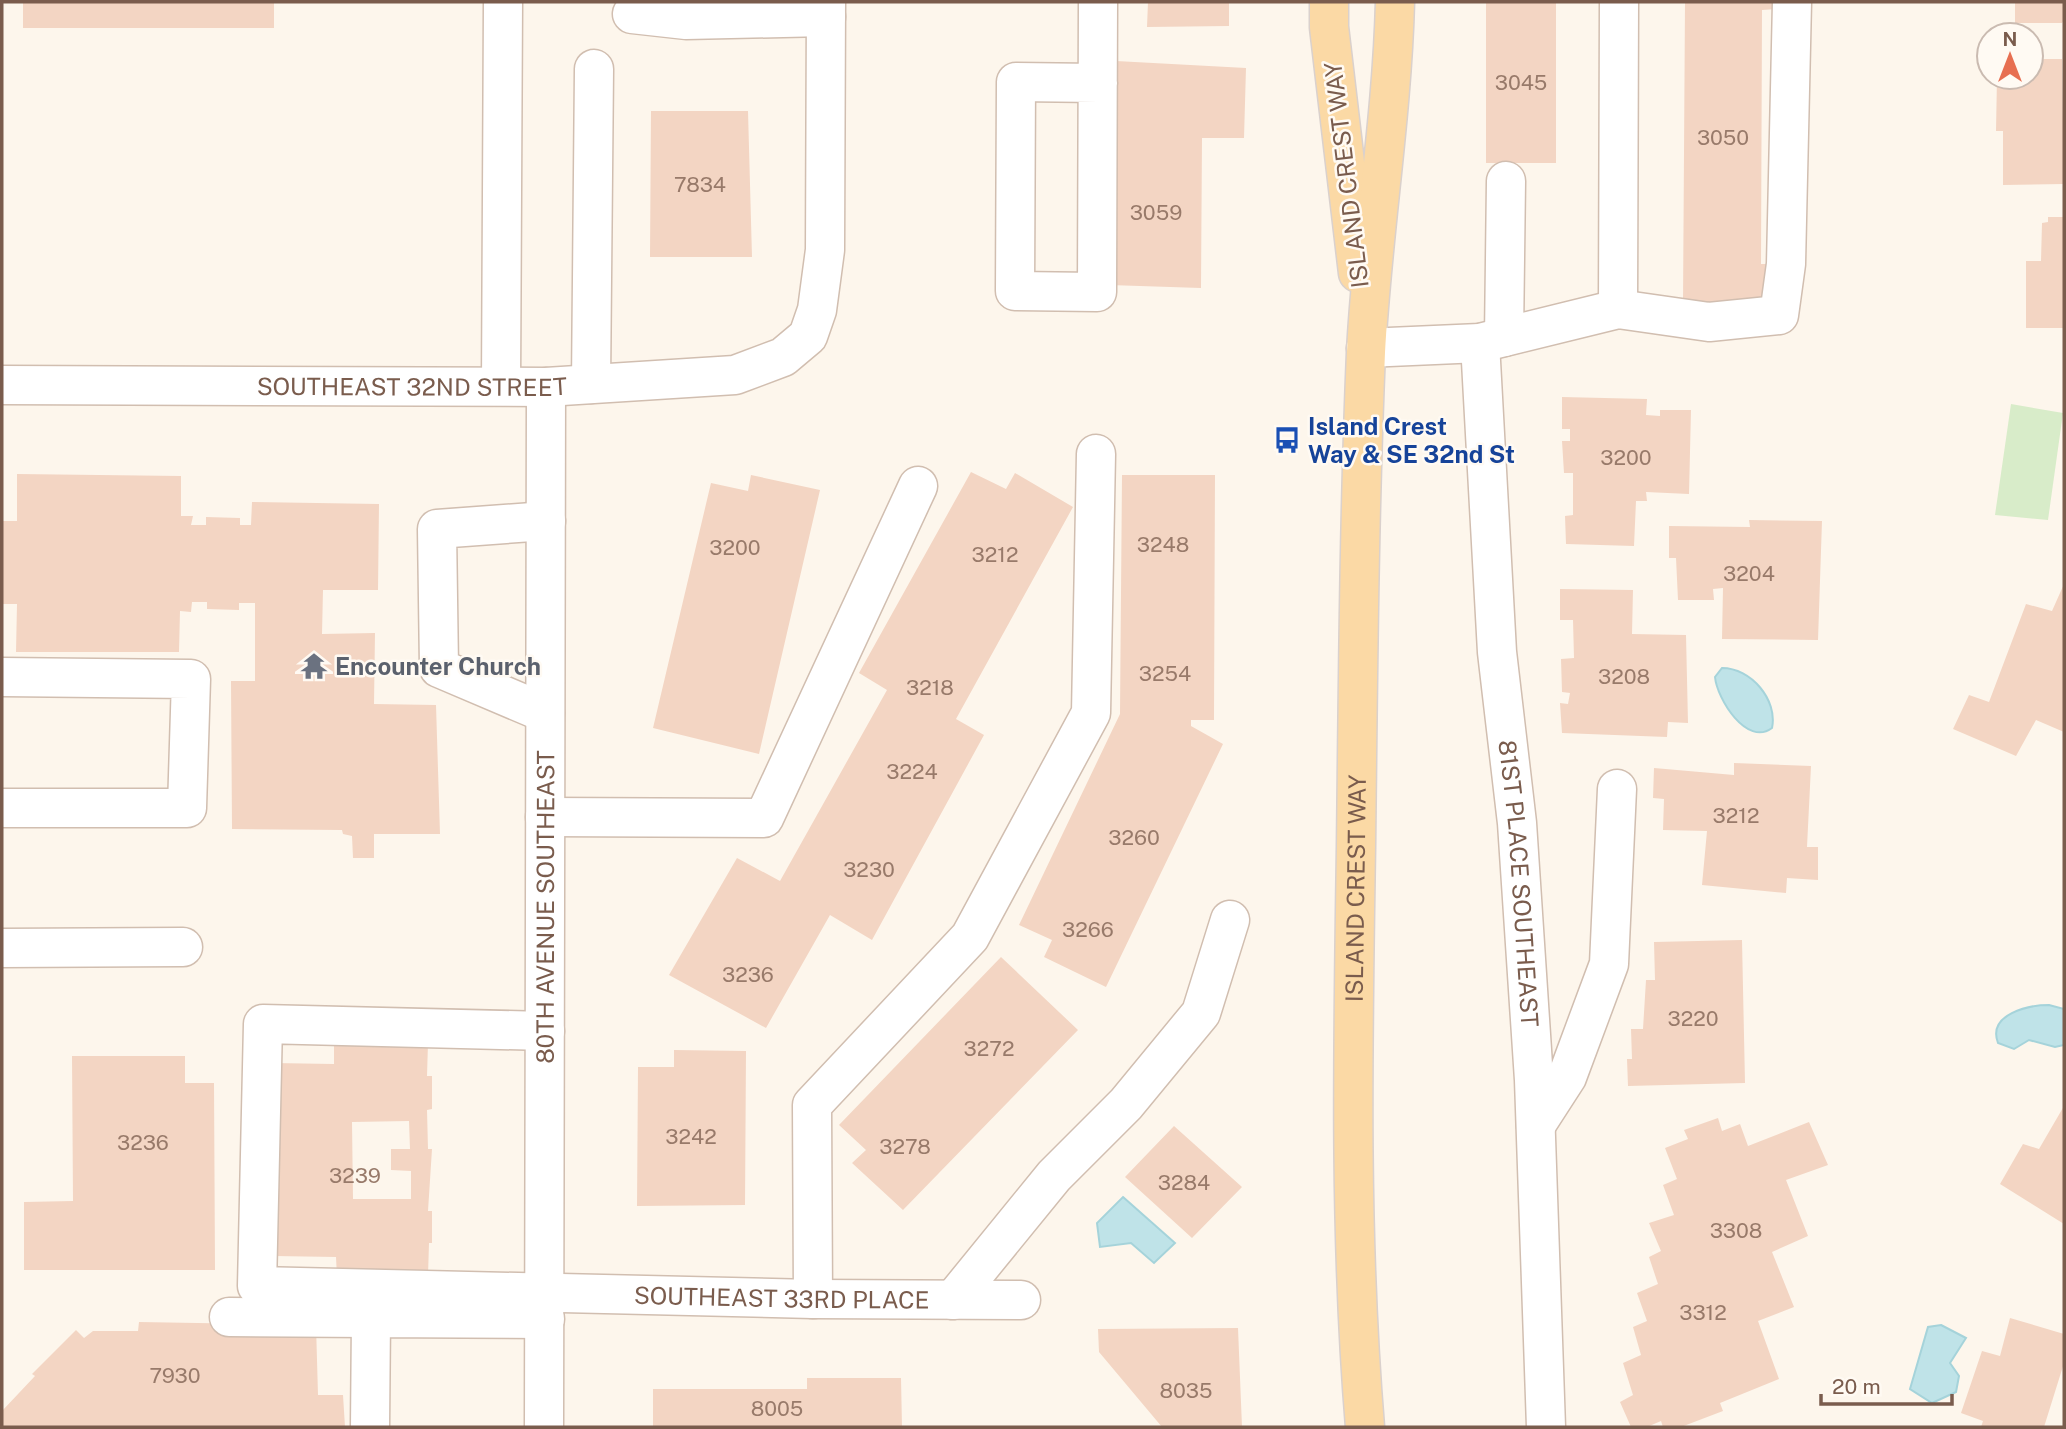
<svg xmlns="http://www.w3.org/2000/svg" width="2066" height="1429" viewBox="0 0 2066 1429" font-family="'Public Sans',sans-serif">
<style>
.green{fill:#d8ecc9}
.water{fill:#bfe3e8;stroke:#a5d3da;stroke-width:2}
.building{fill:#f3d5c3;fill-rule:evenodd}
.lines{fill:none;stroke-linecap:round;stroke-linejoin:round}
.minor-casing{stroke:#d1beb0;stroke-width:41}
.major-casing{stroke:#dad1cd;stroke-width:41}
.minor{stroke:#fff;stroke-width:38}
.major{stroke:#fbd9a5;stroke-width:38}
.labels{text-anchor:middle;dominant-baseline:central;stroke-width:5;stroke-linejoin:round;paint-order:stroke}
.number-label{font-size:21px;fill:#987a6a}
.street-label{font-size:24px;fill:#7a5c4d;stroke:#fffaf3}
.transit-label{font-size:24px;font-weight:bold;fill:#164399;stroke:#fffaf3;text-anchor:start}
.worship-label{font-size:24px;font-weight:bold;fill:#5b616d;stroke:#fffaf3;text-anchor:start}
</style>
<rect width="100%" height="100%" fill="#fdf6ec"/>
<path class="green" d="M2011,404L2063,413L2048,520L1995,515Z"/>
<path class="water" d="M1722,668C1751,668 1778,700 1772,728C1747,747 1717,699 1715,677Z
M2049,1005L2064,1009V1045L2055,1047L2029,1040L2014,1049L1998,1043C1987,1014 2029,1005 2049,1005Z
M1123,1197L1175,1243L1154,1263L1131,1243L1100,1247L1097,1223Z
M1941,1325L1966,1338L1950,1363L1959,1376L1956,1392L1932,1403L1910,1389L1928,1327Z"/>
<path class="building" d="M23,2H274V28H23Z
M1148,2H1229V26L1147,27Z
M1486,2H1556V163H1486Z
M1685,2H1777V9L1762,10L1761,264H1774L1775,305L1683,304Z
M2015,2H2064V20L2062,23H2015Z
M2031,59H2062L2064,184L2003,185V131H1996L1997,77H2031Z
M1116,61L1246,68L1244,138H1202L1201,288L1109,285Z
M651,111H748L752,257H650Z
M2048,217H2064V328H2026V261H2041L2042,223L2048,222Z
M1562,397L1647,399L1646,415L1660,416V410H1691L1689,494L1646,492L1647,501H1636L1634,546L1566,544L1565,516L1573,515V473H1564L1562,441H1570V429H1562Z
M971,472L1006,489L1015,473L1073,507L956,719L984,735L872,940L830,915L766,1028L669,975L737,858L780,881L887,690L859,673Z
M17,474L181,476V516H193L191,525H206V517L240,518V525H251L252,502L379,504L378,590H323L322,634L375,633L374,704L436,705L440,834H374V858H353L352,836L343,834L342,830L232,829L231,681H255V603H239V610L207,609V602H192L191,612L180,611L179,652H16L17,604H2V521H17Z
M751,475L820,490L759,754L653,728L711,483L748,491Z
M1122,475H1215L1214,720H1191V726L1223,744L1106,987L1044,957L1052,940L1019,925L1120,714Z
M1749,520L1822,521L1818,640L1722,639L1723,588L1713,589L1714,600H1678L1676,558H1669V526L1750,527Z
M2064,584V732L2036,720L2016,756L1953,729L1969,695L1989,702L2026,604L2052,611Z
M1560,589L1633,590L1632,634L1686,635L1688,723L1668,722L1667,737L1562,733L1560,703L1568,704L1570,693L1562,692L1561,659L1574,658L1573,620H1560Z
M1734,763L1811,766L1807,847H1818V880L1787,878L1786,893L1702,885L1707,831L1663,830L1664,799L1653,798L1654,768L1734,775Z
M1742,940L1745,1083L1628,1086L1627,1059H1632L1631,1029H1643L1646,980H1655L1654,942Z
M1001,957L1078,1030L903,1210L852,1163L866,1150L839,1125Z
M428,1043L427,1076H432V1109L427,1110L428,1149H432L428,1211H432V1243H429L428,1276L337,1277L336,1257L274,1256L273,1063L334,1064V1044ZM409,1121L410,1149H391V1170L411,1171V1199H353L352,1122Z
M674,1050L746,1051L745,1205L637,1206L638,1067H674Z
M72,1056H185V1083H214L215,1270H24V1202L73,1201Z
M2064,1106V1224L2000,1184L2023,1144L2039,1149Z
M1718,1118L1722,1131L1740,1124L1748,1146L1809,1122L1828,1165L1786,1180L1808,1236L1772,1252L1794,1307L1758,1321L1779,1379L1720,1403L1723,1411L1681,1427H1663L1661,1421L1647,1427H1631L1620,1402L1633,1395L1623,1363L1641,1355L1633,1327L1647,1321L1637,1293L1658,1284L1649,1257L1661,1251L1649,1223L1674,1215L1663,1185L1677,1179L1665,1148L1688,1139L1684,1130Z
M1174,1126L1242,1187L1192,1238L1125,1177Z
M2010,1318L2064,1334V1363L2044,1427H1981L1983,1421L1961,1413L1982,1351L2000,1356Z
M139,1322L316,1325L318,1395H343L345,1427H2V1411L35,1376L32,1374L76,1330L84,1338L93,1331H138Z
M1238,1328L1242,1427H1162L1099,1352L1098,1329Z
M807,1378H901L902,1427H653V1389H807Z"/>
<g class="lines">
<defs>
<g id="minor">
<path d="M632,14L686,20L826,17"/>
<path d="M1098,83L1016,82L1015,291L1097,292L1098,2"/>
<path d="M1618,309L1619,2"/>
<path d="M1504,337L1506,181"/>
<path id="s1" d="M1480,343L1497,652L1517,823L1534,1080L1546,1427"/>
<path d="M1366,348L1480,343L1618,309L1709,322L1779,315L1786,264L1792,2"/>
<path d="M591,384L594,69"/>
<path id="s2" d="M2,385L546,387L735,375L783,357L808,336L817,310L825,250L826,2"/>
<path d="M501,386L503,2"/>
<path d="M2,677L191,679L187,808H2"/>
<path d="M545,713L439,668L437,529L546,521"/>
<path d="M545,817L764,818L918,486"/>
<path d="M2,948L183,947"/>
<path id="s3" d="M545,1031L263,1024L257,1286L813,1299L1021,1300"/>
<path d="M1536,1125L1567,1077L1609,964L1617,789"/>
<path d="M813,1299L812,1105L970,937L1091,713L1096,454"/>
<path d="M953,1300L1054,1176L1126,1104L1201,1013L1230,920"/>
<path d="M229,1317L371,1318"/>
<path d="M370,1427L371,1318L545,1319"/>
<path id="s4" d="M544,1427L546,387"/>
</g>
<g id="major">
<path d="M1329,2V27L1358,273"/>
<path id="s5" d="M1365,1427C1349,1234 1353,1040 1356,847C1358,682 1359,517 1366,352C1372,235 1392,119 1395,2"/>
</g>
</defs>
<use href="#minor" class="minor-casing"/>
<use href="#major" class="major-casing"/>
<use href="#minor" class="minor"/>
<use href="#major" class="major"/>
</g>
<defs>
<symbol id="bus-bare" viewBox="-9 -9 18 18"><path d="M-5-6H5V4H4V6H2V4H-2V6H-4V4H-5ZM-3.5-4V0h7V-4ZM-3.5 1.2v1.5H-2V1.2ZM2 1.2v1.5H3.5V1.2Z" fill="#1a4fb4" stroke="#fffaf3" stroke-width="2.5" paint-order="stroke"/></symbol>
<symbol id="temple-bare" viewBox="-9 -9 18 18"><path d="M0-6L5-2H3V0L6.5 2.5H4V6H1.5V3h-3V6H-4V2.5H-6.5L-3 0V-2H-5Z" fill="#6b7280" stroke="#fffaf3" stroke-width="2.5" paint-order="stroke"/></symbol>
</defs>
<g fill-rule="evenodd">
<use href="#bus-bare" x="1268" y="421" width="38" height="38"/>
<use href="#temple-bare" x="295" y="647" width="38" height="38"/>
</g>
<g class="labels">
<g class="number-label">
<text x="1521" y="82">3045</text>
<text x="1723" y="137">3050</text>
<text x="700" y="184">7834</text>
<text x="1156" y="212">3059</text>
<text x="1626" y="457">3200</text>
<text x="1163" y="544">3248</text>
<text x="735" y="547">3200</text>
<text x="995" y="554">3212</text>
<text x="1749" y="573">3204</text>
<text x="1165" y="673">3254</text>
<text x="1624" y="676">3208</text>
<text x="930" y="687">3218</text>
<text x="912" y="771">3224</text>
<text x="1736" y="815">3212</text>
<text x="1134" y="837">3260</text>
<text x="869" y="869">3230</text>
<text x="1088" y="929">3266</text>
<text x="748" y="974">3236</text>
<text x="1693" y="1018">3220</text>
<text x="989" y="1048">3272</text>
<text x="691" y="1136">3242</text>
<text x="143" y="1142">3236</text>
<text x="905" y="1146">3278</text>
<text x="355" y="1175">3239</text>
<text x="1184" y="1182">3284</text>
<text x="1736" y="1230">3308</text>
<text x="1703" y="1312">3312</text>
<text x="175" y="1375">7930</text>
<text x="1186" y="1390">8035</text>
<text x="777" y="1408">8005</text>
</g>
<g class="street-label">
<text transform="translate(1346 175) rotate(-97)">ISLAND CREST WAY</text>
<text stroke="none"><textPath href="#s2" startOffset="410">SOUTHEAST 32ND STREET</textPath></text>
<text stroke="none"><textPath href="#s1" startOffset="542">81ST PLACE SOUTHEAST</textPath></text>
<text stroke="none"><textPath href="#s5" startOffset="539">ISLAND CREST WAY</textPath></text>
<text stroke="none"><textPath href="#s4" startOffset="520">80TH AVENUE SOUTHEAST</textPath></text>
<text stroke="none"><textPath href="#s3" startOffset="1069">SOUTHEAST 33RD PLACE</textPath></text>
</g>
<g class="transit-label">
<text x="1308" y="426">Island Crest<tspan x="1308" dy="28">Way &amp; SE 32nd St</tspan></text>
</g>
<g class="worship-label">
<text x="335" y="666">Encounter Church</text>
</g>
</g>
<rect width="2066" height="1429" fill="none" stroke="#7a5c4d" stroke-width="7"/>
<g transform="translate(2010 56)"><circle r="33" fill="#fffaf3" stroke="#cabbb1" stroke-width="2"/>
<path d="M0-5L12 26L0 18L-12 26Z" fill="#e76f51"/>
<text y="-10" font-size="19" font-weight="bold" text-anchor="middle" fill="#7a5c4d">N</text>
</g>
<path d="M1821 1394v10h131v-10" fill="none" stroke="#7a5c4d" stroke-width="3.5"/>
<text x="1832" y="1394" font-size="21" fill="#7a5c4d" stroke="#fffaf3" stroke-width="5" paint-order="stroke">20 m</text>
</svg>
